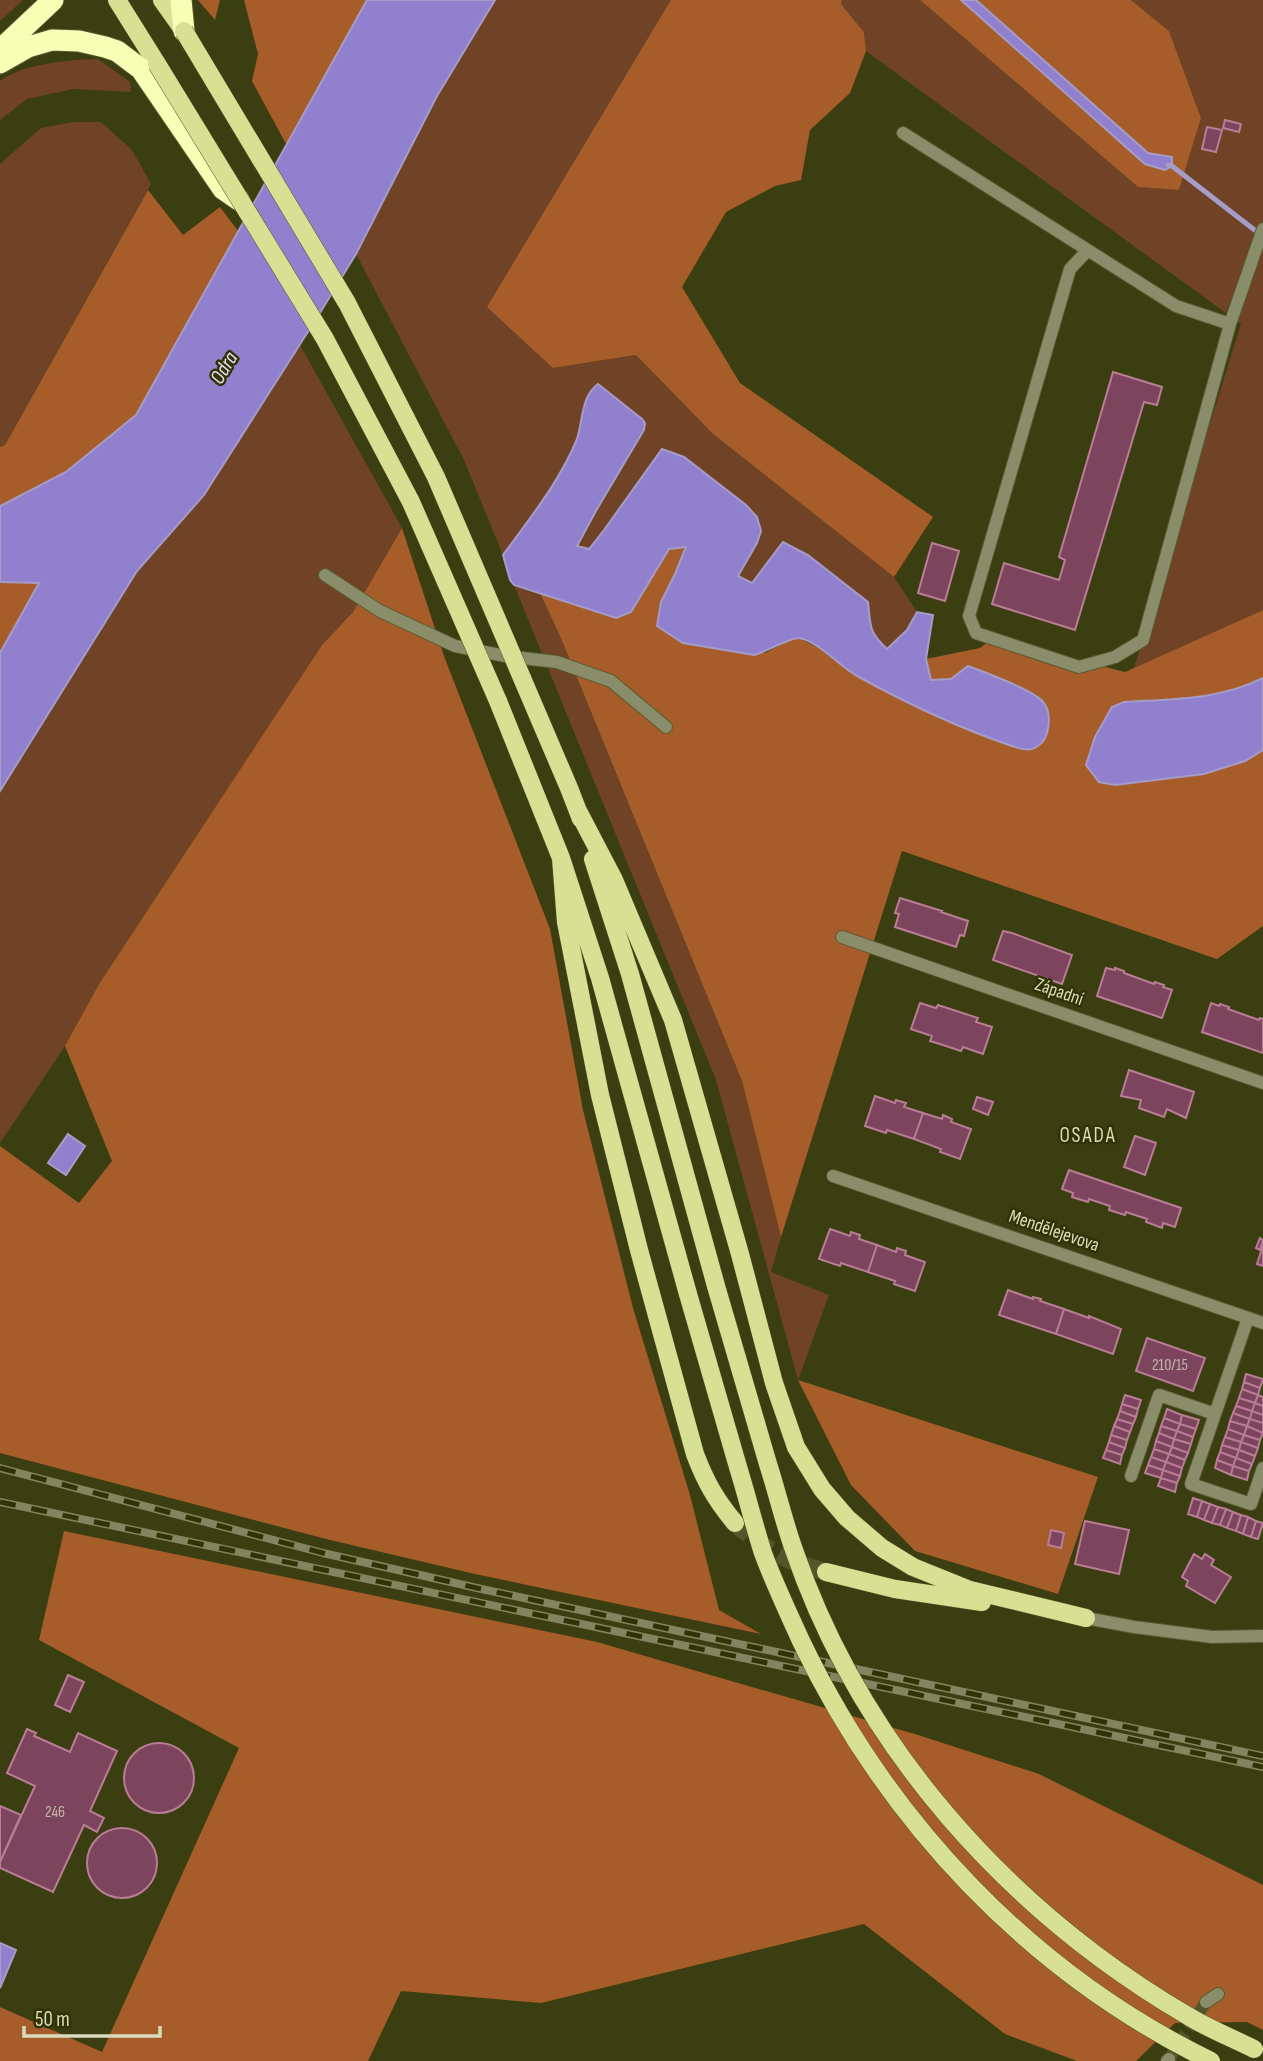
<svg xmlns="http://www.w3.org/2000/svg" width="1263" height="2061" viewBox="0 0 1263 2061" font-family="'Sofia Sans Condensed',sans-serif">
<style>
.green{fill:#704326}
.forest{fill:#a65d2a}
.water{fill:#9080cd;stroke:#a69cc8;stroke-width:2}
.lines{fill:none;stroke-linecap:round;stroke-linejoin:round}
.stream{stroke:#a69cc8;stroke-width:5}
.building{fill:#7c455d;stroke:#b97d96;stroke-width:2}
.minor-tunnel{stroke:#53562a;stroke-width:12;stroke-dasharray:12 6;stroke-linecap:butt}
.major-tunnel{stroke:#53562a;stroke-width:18;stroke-dasharray:18 9;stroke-linecap:butt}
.minor-casing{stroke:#575a2f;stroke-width:14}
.major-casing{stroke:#575a2f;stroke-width:19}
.highway-casing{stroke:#575a2f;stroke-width:23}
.minor{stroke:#898d69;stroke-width:12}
.major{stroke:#d8e094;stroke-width:18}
.highway{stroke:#f7ffb6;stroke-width:21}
.rail-casing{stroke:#82855f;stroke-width:8}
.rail{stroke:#313304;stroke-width:5;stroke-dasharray:16;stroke-linecap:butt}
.major-bridge-casing{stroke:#575a2f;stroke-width:19;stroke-linecap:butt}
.major-bridge{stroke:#d8e094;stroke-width:18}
.labels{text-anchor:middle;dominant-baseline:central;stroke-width:5;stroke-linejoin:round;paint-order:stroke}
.number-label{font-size:16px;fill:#c2b6a6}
.street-label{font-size:19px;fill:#d9dcbe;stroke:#313304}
.water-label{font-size:21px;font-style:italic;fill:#e3e0f5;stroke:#313304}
.neighbourhood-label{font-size:21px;letter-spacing:2px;fill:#d9dcbe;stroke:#313304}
</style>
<rect width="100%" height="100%" fill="#3b3e10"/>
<path class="green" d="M0,0H23L0,21Z
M495,0H671L553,368L636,355L713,434L894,577L917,612L933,615L926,659L931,680L669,549L631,612L541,594L560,636L742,1081L781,1237L771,1272L829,1295L798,1380L716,1080L514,585L510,580L503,555L464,460L356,254L437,96Z
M842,0H920L1138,187L1179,190L1201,118L1169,31L1131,0H1263V610L1134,668L1241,324L866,51L864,32L841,4Z
M98,59L130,82L131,92L73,89L27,99L0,120V81C25,63 68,60 98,59Z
M73,122H101L132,150L151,184L5,445L0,447V164L41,128Z
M300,345L402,528L353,612L322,645L99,984L65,1046L0,1143V791L137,571L204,495Z"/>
<path class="forest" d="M198,0H220L215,20Z
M244,0H367L286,144L252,81L258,54Z
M671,0H842L841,4L864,32L866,51L850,93L810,130L801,180L775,186L726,212L682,287L740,383L933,517L894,577L713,434L636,355L553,368L487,307Z
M920,0H1131L1169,31L1201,118L1179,190L1138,187Z
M148,190L183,235L220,207L238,231L136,415L66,472L0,506V447L5,445Z
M402,528L444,656L550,929L583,1110L633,1308L690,1495L719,1610L761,1634L475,1574L326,1539L0,1453V1146L79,1203L112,1161L65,1046L99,984L322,645L353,612Z
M687,547L661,602L657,626L683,643L765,653L794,638L801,639L815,646L931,680L926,659L980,648L993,638L1125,672L1263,610V678C1220,700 1171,699 1124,702L1112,706L1099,782L1115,785L1204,774L1245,761L1263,750V926L1217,959L902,851L781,1237L742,1081L560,636L540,593L616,618L631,612L669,549Z
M0,582L39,583L0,653Z
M798,1380L1098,1477L1058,1594L915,1551L851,1485Z
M64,1531L597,1642L918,1735L1039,1774L1263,1885V2030L1247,2022L1175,2023L1136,2061H1077L1005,2034L864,1924L541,2003L401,1991L368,2061H0V2007L102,2052L239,1748L39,1640Z"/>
<path class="water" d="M367,0H495L437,96L356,254L318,316L204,495L137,571L0,791V653L39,583L0,582V506L66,472L136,415Z
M961,0H976L1148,153L1172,157V166L1165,170L1145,164Z
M598,384L642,419L645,423L644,430L597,509L577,546L589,549L604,530L662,449L684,457L746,505L757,517L761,531L757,543L738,576L752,583L783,542L808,555L868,602C871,627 868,631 887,649L907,630L917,612L933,615L926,659L931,680L951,679L968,666C984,672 1035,690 1044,703C1052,714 1050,738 1038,746C1030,752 1021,749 1012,746C959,728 906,703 857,676C839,666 818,641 799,638C791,637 766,652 754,655L683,643L657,626L661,602L675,574L686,547L669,549L631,612L616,618L514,585L510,580L503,555C530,518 560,481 577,439C583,421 581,396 598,384Z
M1263,678V750L1245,761L1204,774L1115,785L1099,782L1086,765L1095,737L1112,707L1124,702C1171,699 1220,700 1263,678Z
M68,1134L85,1146L66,1175L48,1163Z
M0,1943L16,1950L0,1988Z"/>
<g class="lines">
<path class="stream" d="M1168,165L1172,166L1261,235"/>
</g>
<path class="building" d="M1225,120L1241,124L1239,132L1223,128Z
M1207,127L1222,130L1216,152L1202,149Z
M1113,372L1162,387L1157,405L1144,402L1075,630L992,604L1004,563L1059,580L1065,560L1059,557Z
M932,543L959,551L945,601L918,593Z
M900,898L942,911L941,912L968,921L964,936L960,935L956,947L895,927L899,914L895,913Z
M1003,931L1012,933L1072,955L1062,984L993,960Z
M1106,968L1115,970V968L1124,971V973L1154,984L1155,982L1164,985L1163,987L1172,990L1162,1018L1097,996Z
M920,1003L936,1008L938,1005L978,1018L976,1022L992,1027L983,1054L963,1047L961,1051L943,1045L930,1041L932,1036L911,1029Z
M1211,1003L1219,1006L1220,1004L1229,1007L1228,1009L1259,1020L1260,1018L1263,1019V1053L1202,1032Z
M1129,1070L1194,1092L1186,1118L1167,1109L1164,1117L1139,1108L1141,1100L1121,1096Z
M875,1096L895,1103L896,1100L906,1103L904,1107L923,1113L914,1139L887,1130L886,1133L865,1126Z
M977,1097L993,1102L988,1115L973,1109Z
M923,1113L942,1119L943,1115L952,1119L951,1122L971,1129L960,1159L940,1152L941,1149L914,1139Z
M1135,1136L1156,1143L1145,1175L1124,1167Z
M1069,1170L1181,1208L1175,1227L1163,1223L1162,1228L1146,1222L1147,1219L1126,1212L1125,1215L1109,1210L1110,1206L1089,1199L1088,1202L1072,1197L1073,1193L1062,1189Z
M830,1229L850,1236L851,1232L860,1235L859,1239L877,1245L868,1272L841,1263L840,1266L819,1259Z
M1260,1238L1263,1240L1260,1250L1256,1248Z
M877,1245L896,1252L897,1248L906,1251L905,1255L925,1262L915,1291L894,1284L895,1281L868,1272Z
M1263,1245V1266L1257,1264Z
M1008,1290L1033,1299V1297L1041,1299L1040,1301L1064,1309L1056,1334L999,1315Z
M1064,1309L1089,1318V1316L1121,1329L1113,1354L1056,1334Z
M1147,1338L1205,1358L1193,1391L1136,1371Z
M1246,1374L1263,1379L1260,1388L1244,1382Z
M1244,1382L1260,1388L1258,1395L1242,1389Z
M1242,1389L1258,1395L1255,1403L1239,1398Z
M1125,1395L1141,1400L1138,1409L1122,1404Z
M1258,1395L1263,1397V1406L1255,1403Z
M1239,1398L1255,1403L1252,1411L1236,1406Z
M1255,1403L1263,1406V1415L1252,1411Z
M1122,1404L1138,1409L1136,1417L1120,1411Z
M1236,1406L1252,1411L1250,1419L1233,1413Z
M1167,1409L1182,1415L1180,1424L1164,1418Z
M1120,1411L1136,1417L1133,1424L1117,1419Z
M1252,1411L1263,1415V1423L1250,1419Z
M1233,1413L1250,1419L1247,1426L1230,1421Z
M1182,1415L1199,1420L1196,1429L1180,1424Z
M1164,1418L1180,1424L1177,1431L1161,1426Z
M1117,1419L1133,1424L1130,1432L1114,1426Z
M1250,1419L1263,1423V1433L1247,1426Z
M1230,1421L1247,1426L1244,1435L1228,1429Z
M1180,1424L1196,1429L1193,1437L1177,1431Z
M1114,1426L1130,1432L1127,1440L1111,1435Z
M1161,1426L1177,1431L1174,1439L1159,1433Z
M1247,1426L1263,1433L1260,1440L1244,1435Z
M1228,1429L1244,1435L1241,1442L1225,1437Z
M1177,1431L1193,1437L1191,1444L1174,1439Z
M1159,1433L1174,1439L1172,1447L1156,1441Z
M1111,1435L1127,1440L1125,1448L1109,1442Z
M1244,1435L1260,1440L1258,1448L1241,1442Z
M1225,1437L1241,1442L1239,1450L1222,1445Z
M1174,1439L1191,1444L1188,1453L1172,1447Z
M1156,1441L1172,1447L1169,1454L1154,1449Z
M1109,1442L1125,1448L1122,1455L1106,1450Z
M1241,1442L1258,1448L1255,1456L1239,1450Z
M1222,1445L1239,1450L1236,1458L1220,1452Z
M1172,1447L1188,1453L1185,1460L1169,1454Z
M1154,1449L1169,1454L1166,1462L1151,1457Z
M1106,1450L1122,1455L1120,1464L1103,1458Z
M1239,1450L1255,1456L1252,1464L1236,1458Z
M1220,1452L1236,1458L1233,1466L1217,1460Z
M1169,1454L1185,1460L1182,1468L1166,1462Z
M1151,1457L1166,1462L1163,1470L1148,1465Z
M1236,1458L1252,1464L1249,1471L1233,1466Z
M1217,1460L1233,1466L1231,1475L1215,1468Z
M1166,1462L1182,1468L1180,1476L1163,1470Z
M1148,1465L1163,1470L1161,1478L1145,1473Z
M1233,1466L1249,1471L1247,1480L1231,1475Z
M1163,1470L1180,1476L1177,1483L1161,1478Z
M1161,1478L1177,1483L1175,1492L1158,1486Z
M1193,1498L1202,1501L1197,1517L1188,1514Z
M1202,1501L1210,1504L1204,1520L1197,1517Z
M1210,1504L1218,1507L1212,1523L1204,1520Z
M1218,1507L1226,1509L1220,1525L1212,1523Z
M1226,1509L1233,1512L1227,1528L1220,1525Z
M1233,1512L1241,1515L1236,1531L1227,1528Z
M1241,1515L1248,1517L1243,1534L1236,1531Z
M1248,1517L1256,1521L1251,1537L1243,1534Z
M1085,1521L1129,1530L1119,1574L1075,1564Z
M1256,1521L1263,1523L1258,1539L1251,1537Z
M1051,1530L1064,1533L1061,1548L1048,1545Z
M1194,1554L1202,1559L1205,1554L1214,1560L1211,1565L1231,1577L1215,1603L1186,1586L1188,1581L1182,1577Z
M68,1675L84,1682L70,1712L55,1705Z
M27,1729L36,1733L34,1736L70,1752L78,1733L117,1751L90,1811L104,1818L97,1832L84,1825L53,1892L0,1868V1862L35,1786L7,1773Z
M124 1778a35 35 0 1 1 70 0a35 35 0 1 1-70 0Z
M0,1806L21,1815L0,1862Z
M87 1863a35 35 0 1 1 70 0a35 35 0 1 1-70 0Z"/>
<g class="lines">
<path class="minor-tunnel" d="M1169,2059L1206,2002"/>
<path class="major-tunnel" d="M735,1523C765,1550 787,1562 826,1572"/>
<defs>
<path id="minor" d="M903,133L1176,306L1230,324L1263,229
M1088,250L1070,269L969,616L976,633L1079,667L1115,657L1143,640L1230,324
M325,575L380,611L455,646L505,656L557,662L611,681L666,727
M842,937L1263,1083
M833,1176L1263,1323
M1248,1318L1191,1484L1251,1504L1263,1468
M1131,1476L1159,1395L1215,1414
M1086,1618L1134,1627L1212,1637L1263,1636
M1206,2002L1218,1994
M1167,2061L1169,2059"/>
<path id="major" d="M117,0L157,64
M162,0L184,31
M522,678L569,788L581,819
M498,701L561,858L600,978L688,1294
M578,811L614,880L673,1020L740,1254L774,1383L796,1447L822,1489L847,1518L882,1548L913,1567L970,1590L1086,1618
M561,858L566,922L600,1095L639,1250L695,1454C706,1483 716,1500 735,1523
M593,859L630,974L716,1286
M826,1572L895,1589L982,1602"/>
<path id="highway" d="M181,0L184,31
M0,50L53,0
M0,63L28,47L52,40L79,41L105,47L117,51L141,69L223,189L239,200"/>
</defs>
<use href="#minor" class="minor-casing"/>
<use href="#major" class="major-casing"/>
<use href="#highway" class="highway-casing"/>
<use href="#minor" class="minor"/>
<use href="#major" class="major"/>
<use href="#highway" class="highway"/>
<defs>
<path id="rail" d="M0,1468L323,1553L477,1588L1263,1756
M0,1502L1263,1767"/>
</defs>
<use href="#rail" class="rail-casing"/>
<use href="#rail" class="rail"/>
<defs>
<path id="major-bridge" d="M184,31L347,303L436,477L522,678
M157,64L325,339L411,502L498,701
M716,1286C734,1346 751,1405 768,1464C777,1492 784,1522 794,1550C862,1748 1009,1911 1188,2016C1209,2029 1232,2038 1254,2049
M688,1294C705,1352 721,1409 738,1467C747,1496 754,1525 763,1553C774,1583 788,1612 801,1641C887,1821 1030,1973 1211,2061"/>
</defs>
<use href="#major-bridge" class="major-bridge-casing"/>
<use href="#major-bridge" class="major-bridge"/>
</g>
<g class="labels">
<g class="number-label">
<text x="1170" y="1365">210/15</text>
<text x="55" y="1812">246</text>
</g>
<g class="street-label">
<text transform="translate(1059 992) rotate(19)">Západní</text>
<text transform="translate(1054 1231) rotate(19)">Mendělejevova</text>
</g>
<g class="water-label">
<text transform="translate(224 368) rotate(-59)">Odra</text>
</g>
<g class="neighbourhood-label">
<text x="1088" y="1135">OSADA</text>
</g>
</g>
<path d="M24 2026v10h136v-10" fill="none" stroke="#d9dcbe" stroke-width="3.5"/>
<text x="35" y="2026" font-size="21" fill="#d9dcbe" stroke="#313304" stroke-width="5" paint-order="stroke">50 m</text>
</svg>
